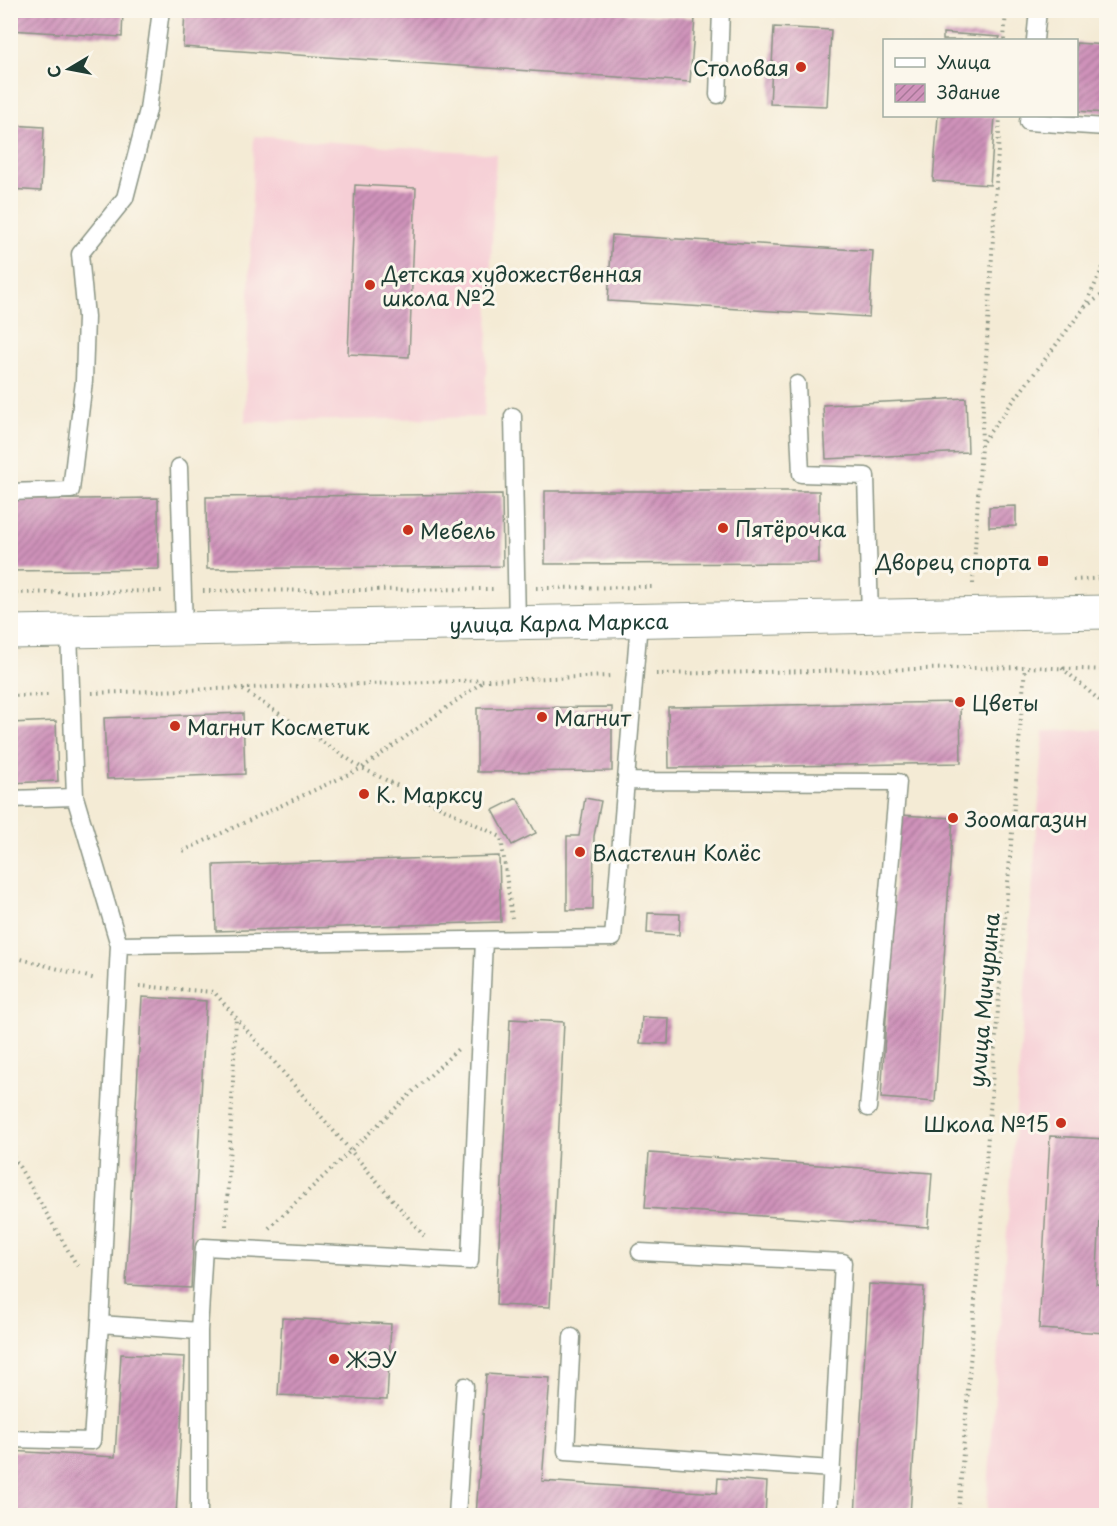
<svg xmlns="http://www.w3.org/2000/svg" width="1117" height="1526" viewBox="0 0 1117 1526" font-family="'Playpen Sans',sans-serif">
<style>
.built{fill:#f6cfd6}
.building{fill:url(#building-hatch)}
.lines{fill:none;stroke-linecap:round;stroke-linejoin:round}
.service-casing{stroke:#8a9484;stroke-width:19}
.tertiary-casing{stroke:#8a9484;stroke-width:35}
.path{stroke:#8a9484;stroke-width:4;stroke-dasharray:1.5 4.5;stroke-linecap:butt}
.service{stroke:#fff;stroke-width:16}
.tertiary{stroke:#fff;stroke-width:33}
.poi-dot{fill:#c8321e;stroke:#fbf7ec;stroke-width:2}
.labels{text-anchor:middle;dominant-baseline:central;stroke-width:6;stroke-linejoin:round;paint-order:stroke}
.poi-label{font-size:21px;fill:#1f3d34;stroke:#fbf7ec;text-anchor:start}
.street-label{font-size:21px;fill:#1f3d34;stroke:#fbf7ec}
</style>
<defs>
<pattern id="building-hatch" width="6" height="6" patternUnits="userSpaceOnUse" patternTransform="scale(1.5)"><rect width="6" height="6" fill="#cf92ba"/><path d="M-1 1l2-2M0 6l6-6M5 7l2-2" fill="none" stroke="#a77898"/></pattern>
</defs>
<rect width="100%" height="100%" fill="#fbf7ec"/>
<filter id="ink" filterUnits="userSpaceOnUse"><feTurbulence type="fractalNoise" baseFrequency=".0167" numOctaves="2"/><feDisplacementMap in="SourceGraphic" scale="12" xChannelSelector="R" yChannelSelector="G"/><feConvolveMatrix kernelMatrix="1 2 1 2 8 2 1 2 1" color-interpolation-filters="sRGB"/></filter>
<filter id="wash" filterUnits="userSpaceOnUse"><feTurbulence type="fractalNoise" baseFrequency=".008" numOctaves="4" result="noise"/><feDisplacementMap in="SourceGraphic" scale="24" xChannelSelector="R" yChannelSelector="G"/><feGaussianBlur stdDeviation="1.35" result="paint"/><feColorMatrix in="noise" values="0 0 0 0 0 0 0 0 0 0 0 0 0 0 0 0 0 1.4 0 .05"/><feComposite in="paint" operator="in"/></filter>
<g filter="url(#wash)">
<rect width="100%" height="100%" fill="#f4ebd5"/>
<path class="built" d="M254,136L496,154L484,417L245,422Z
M1106,729V1515L986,1516L1044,731Z"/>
<g id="blocks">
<path class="building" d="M10,10H123L122,37L10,30Z
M185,10H584L695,18L690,82L183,47Z
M774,27L831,30L827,106L770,104Z
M943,33L1000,37L999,40H943Z
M1076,43L1106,45V113L1076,111Z
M938,116H995L990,185L933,181Z
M10,125L44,127L41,191L10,189Z
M355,185L416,188L409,357L348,354Z
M612,235L873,251L869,317L608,301Z
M966,398L968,452L826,459L823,405Z
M1102,425H1106V462H1105Z
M545,491H819V563L545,564Z
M502,494L503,566L207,569L206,497Z
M158,498L159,569L10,571V500Z
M1016,506V526L989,527V507Z
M960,702L961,763L669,768L668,707Z
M612,707V771L477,772V708Z
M243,713L245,774L107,779L104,718Z
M56,721L58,781L10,783V723Z
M517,798L536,833L512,845L493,810Z
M585,798L601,801L594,836L593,910H567V836H579Z
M899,815L953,818L935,1102L881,1098Z
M499,856L501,922L216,931L214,865Z
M648,913L680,914L679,935L647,933Z
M142,997L206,1001L191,1288L126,1285Z
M642,1017L669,1018L668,1044L640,1043Z
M510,1019L564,1022L550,1307L496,1305Z
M1050,1136L1106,1139V1203H1101L1096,1284L1106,1285V1333L1039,1329Z
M649,1153L932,1173L928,1227L645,1208Z
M869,1284L924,1287L910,1516H855Z
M282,1318L391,1324L387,1400L278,1395Z
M121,1354L185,1357L176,1516H10V1451L115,1457Z
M486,1374L550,1378L542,1481L717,1493L718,1478L767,1482L765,1516H476Z"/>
</g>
</g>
<g filter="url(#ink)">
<use href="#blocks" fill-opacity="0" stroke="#8a9484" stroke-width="1.5"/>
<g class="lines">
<defs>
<path id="service" d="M1035,40L1038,10
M718,95L721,10
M1029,116L1028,122L1106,127
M797,384L801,474L866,476L870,617
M513,416L517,624
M179,467L184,628
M10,492L71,490L84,381L86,317L80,254L125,198L148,110L161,10
M69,632L75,797L119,945L613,938L639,622
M627,781L898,782L868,1108
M10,799L75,797
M119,945L100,1324L199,1331V1516
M640,1252L843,1262L829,1516
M199,1331L204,1247L470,1261L484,940
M572,1337L566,1451L832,1469
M10,1439L92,1441L100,1324
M457,1516L465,1386"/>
<g id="tertiary">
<path id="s1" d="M10,632L1106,612"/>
</g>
</defs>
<use href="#service" class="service-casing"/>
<use href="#tertiary" class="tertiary-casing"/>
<path class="path" d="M1004,40L1006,10
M1085,307L1106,292
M983,441L1084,308L1106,261
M1073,580L1106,578
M973,584L1000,116
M536,588L652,587
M203,591L496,589
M10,593L163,591
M1062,668L1106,706
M656,674L1025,667L1106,670
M243,690L362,768L501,837L512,918
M92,693L612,676
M10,696L49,695
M183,851L362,768L484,681
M10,956L96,979
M139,986L214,992L424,1236
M10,1151L79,1269
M226,1226L236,1018
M269,1228L458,1049
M958,1516L1025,667"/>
<use href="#service" class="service"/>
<use href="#tertiary" class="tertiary"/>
</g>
</g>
<g class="poi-dot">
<circle cx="801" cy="67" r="6"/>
<circle cx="370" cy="285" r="6"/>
<circle cx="723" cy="528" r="6"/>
<circle cx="408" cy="530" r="6"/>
<rect x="1037" y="555" width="12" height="12" rx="3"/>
<circle cx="960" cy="702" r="6"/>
<circle cx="542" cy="717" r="6"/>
<circle cx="175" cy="726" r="6"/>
<circle cx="364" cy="794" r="6"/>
<circle cx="953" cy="818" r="6"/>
<circle cx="580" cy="852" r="6"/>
<circle cx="1061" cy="1123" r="6"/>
<circle cx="334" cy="1359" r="6"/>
</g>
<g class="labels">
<g class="poi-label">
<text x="789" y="67" text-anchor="end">Столовая</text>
<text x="382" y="273">Детская художественная<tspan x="382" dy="24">школа №2</tspan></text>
<text x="735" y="528">Пятёрочка</text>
<text x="420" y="530">Мебель</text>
<text x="1031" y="561" text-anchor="end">Дворец спорта</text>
<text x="972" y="702">Цветы</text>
<text x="554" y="717">Магнит</text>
<text x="187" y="726">Магнит Косметик</text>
<text x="376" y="794">К. Марксу</text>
<text x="965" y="818">Зоомагазин</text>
<text x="592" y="852">Властелин Колёс</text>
<text x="1049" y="1123" text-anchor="end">Школа №15</text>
<text x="346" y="1359">ЖЭУ</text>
</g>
<g class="street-label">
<text stroke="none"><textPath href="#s1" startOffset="549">улица Карла Маркса</textPath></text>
<text transform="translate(983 1000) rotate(-85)">улица Мичурина</text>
</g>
</g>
<rect width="1117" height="1526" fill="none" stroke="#fbf7ec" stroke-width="36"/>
<rect x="883" y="39" width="195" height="78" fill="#fbf7ec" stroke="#a3ada2" stroke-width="1.5"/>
<rect x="895" y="58" width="30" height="9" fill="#ffffff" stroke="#a3ada2" stroke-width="1.5"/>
<text x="937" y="69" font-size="18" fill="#1f3d34">Улица</text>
<rect x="895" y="84" width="30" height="18" fill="url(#building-hatch)" stroke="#a3ada2" stroke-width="1.5"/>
<text x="937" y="99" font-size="18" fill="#1f3d34">Здание</text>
<g transform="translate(69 69) rotate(260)" stroke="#fbf7ec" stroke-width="4.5" paint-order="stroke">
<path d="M0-4.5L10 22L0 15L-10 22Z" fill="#1f3d34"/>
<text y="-9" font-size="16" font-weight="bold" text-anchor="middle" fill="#1f3d34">С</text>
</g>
</svg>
